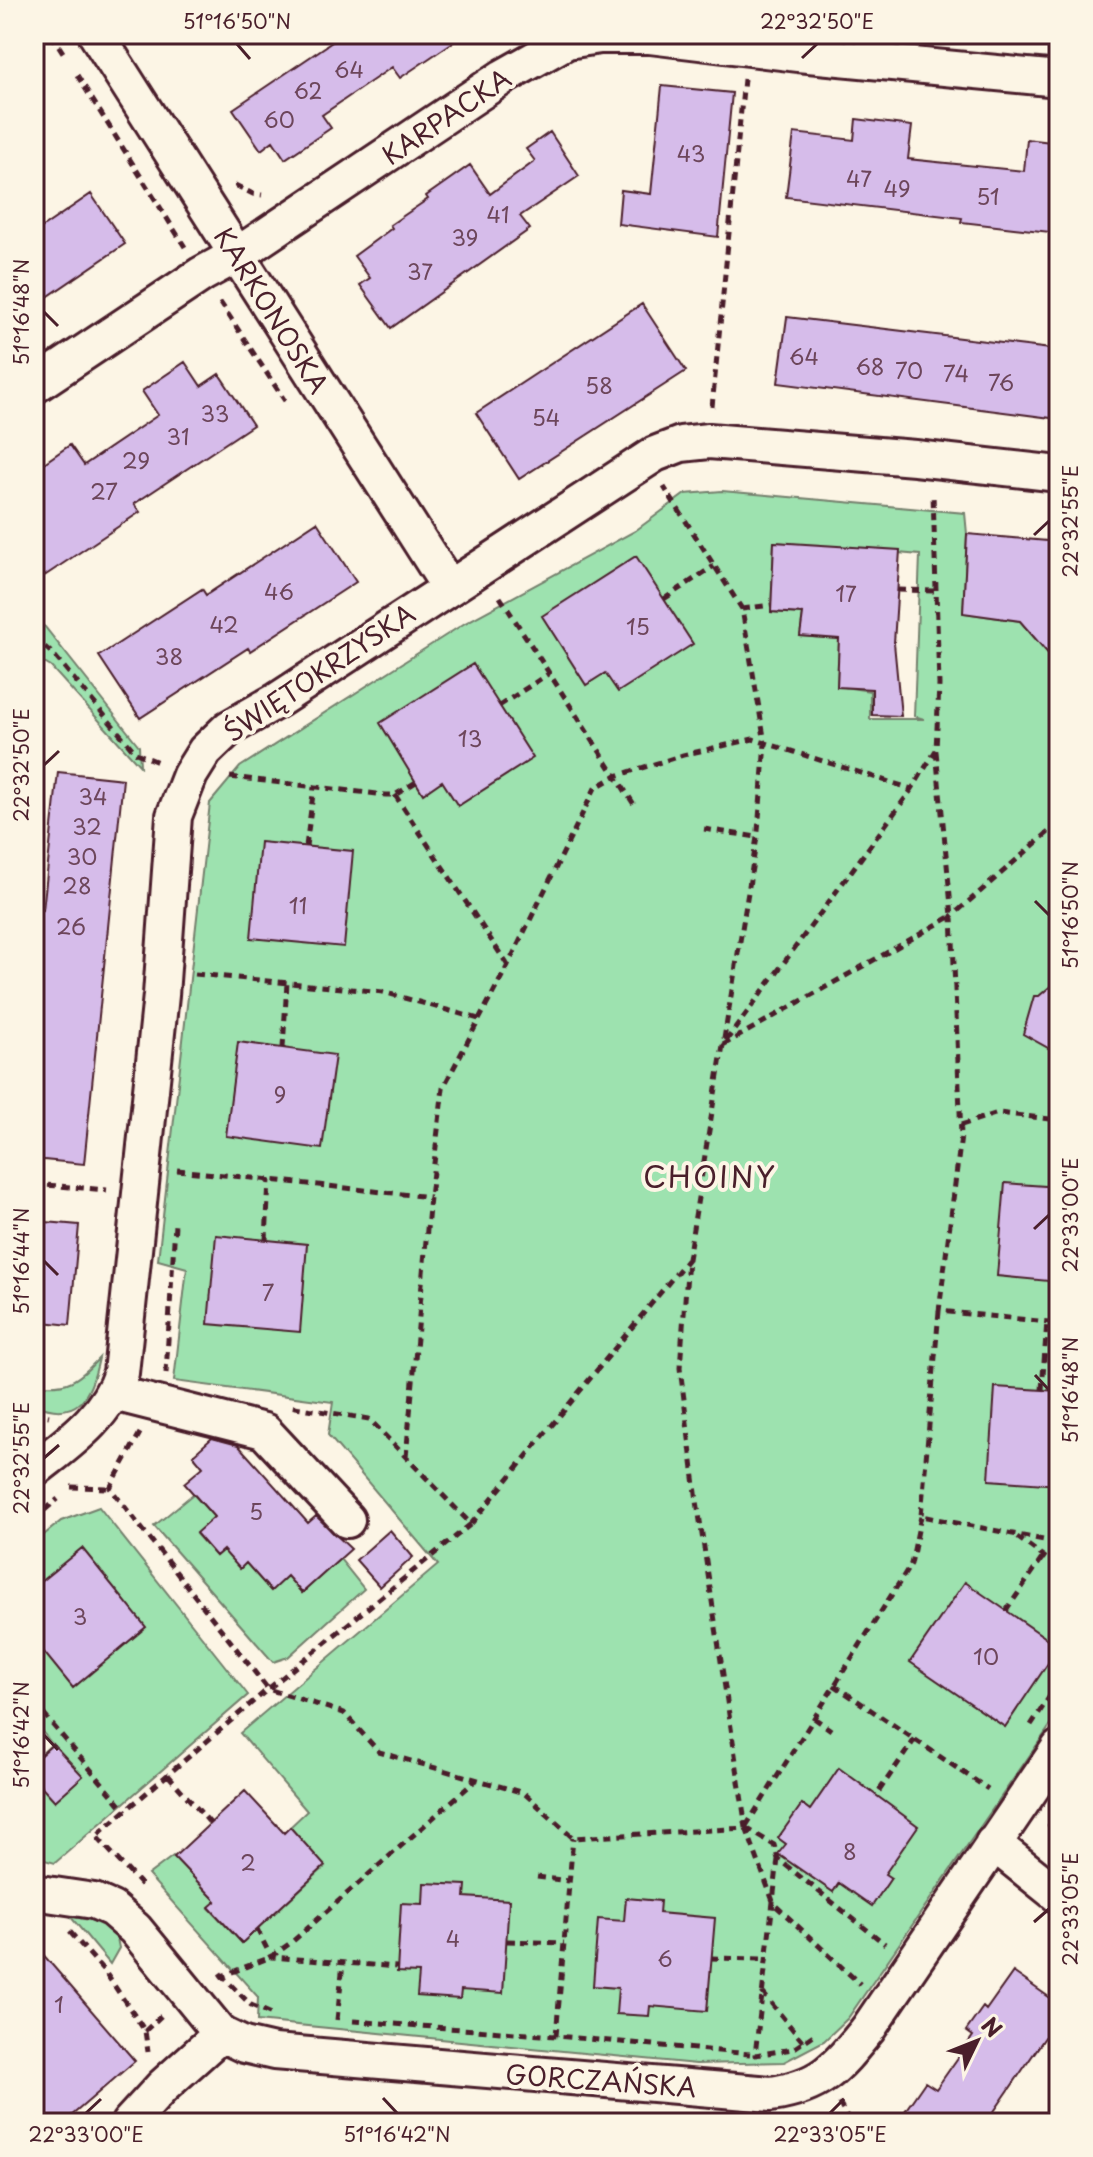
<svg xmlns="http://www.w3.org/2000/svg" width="1093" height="2157" viewBox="0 0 1093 2157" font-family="'Playpen Sans',sans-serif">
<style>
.green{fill:#9de2af;stroke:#74806d;stroke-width:2;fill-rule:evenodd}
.building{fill:#d6bcea;stroke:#4a1f2b;stroke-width:2}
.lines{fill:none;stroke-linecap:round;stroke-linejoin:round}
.minor-casing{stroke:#4a1f2b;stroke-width:40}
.path{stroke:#4a1f2b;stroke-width:5;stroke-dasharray:8 6;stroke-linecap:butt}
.minor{stroke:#fcf5e5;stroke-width:34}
.ticks{fill:none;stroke:#4a1f2b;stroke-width:3}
.labels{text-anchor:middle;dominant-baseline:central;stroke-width:8;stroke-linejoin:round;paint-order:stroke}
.number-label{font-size:22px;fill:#6d465b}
.street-label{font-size:26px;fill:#4a1f2b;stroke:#fcf5e5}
.quarter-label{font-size:30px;letter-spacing:2px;fill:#4a1f2b;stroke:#fcf5e5}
.neatline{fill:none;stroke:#4a1f2b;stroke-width:3}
.ticks-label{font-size:20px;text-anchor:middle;fill:#4a1f2b}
</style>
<rect width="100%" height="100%" fill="#fcf5e5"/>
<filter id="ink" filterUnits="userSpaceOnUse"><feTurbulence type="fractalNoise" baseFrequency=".0125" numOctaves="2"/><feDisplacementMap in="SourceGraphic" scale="16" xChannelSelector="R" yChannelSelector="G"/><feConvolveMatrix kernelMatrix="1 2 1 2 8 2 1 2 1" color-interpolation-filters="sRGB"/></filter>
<g filter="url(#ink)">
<path class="green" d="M722,491L965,513L967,534L963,613L1020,621L1059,666V1713L848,2018L824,2041L784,2062L696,2064L257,2021L258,1997L148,1875L173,1856L216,1901L209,1908L242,1943L325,1867L290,1827L307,1811L240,1733L438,1565L328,1435L333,1402L174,1381L187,1268L158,1260L210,803L240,767L465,623L635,531L685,494ZM774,542L920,555L914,716L924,719H870V691L837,686L839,639L800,636L803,614L771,612Z
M34,620L45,627L139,746L140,766L51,667L34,657Z
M99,1358C91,1396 78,1423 34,1404V1384C67,1389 78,1381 99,1358Z
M193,1494L214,1517L196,1534L216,1556L223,1550L246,1563L270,1590L287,1576L302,1593L340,1559L364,1589L288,1657L273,1662L154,1526Z
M99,1507L248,1695L55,1863L34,1857V1761L52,1744L34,1722V1543L61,1521Z
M70,1916L99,1922L116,1933L119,1948L110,1964Z"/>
<path class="building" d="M344,34H465L400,78L392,67L322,115L331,128L285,159L273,141L261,150L233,109Z
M662,86L732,93L718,237L618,224L621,190L651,194Z
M856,119L912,126L908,159L1024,171L1027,139L1059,143V233L961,222L962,218L786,197L794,133L854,140Z
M550,132L579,176L520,216L530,229L391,328L360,285L370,278L354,256L392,228L390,225L428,199L426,196L470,165L490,194L535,161L526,149Z
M91,194L125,244L34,306V233Z
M642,304L686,371L519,479L476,413Z
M787,317L1059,350V419L778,383Z
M185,362L201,386L219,374L253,425L134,504L140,512L34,583V470L70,445L84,465L158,415L142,391Z
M317,522L356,582L250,651L248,648L140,718L99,656L202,589L206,595Z
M967,534L1059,542V666L1020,621L963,613Z
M774,542L900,550L894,643L901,716L872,715V689L837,687L839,639L800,636L803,614L771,612Z
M636,556L693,644L618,692L605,673L586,685L542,616Z
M473,664L533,758L458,806L442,781L423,794L380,723Z
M58,772L123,779L84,1164L34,1159V956L38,909L43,910Z
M260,842L353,851L344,947L251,938Z
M1059,979V1054L1023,1034L1034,996H1039Z
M238,1042L335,1055L322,1149L226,1136Z
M1005,1183L1059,1187V1282L997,1276Z
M34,1221L79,1225L70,1325L34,1321Z
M216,1235L307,1244L300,1332L208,1324Z
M995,1387L1059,1391V1485L989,1480Z
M212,1438L238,1445L308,1523L316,1516L351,1549L302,1593L287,1576L271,1591L246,1563L240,1569L223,1550L216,1556L196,1533L214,1517L184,1483L203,1467L193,1455Z
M390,1530L413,1557L380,1587L356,1560Z
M82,1548L146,1627L73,1688L34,1640V1587Z
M965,1582L1059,1647L1005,1727L910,1662Z
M53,1744L83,1776L55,1801L34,1778V1761Z
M839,1768L918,1826L885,1874L891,1878L872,1906L839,1883L833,1892L778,1854L786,1844L778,1838L802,1804L810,1810Z
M245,1791L284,1833L290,1827L325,1866L242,1943L209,1907L216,1901L174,1857Z
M424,1883L466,1885L465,1897L509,1900L503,1993L461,1990L460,1999L417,1996L419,1973L397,1972L401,1903L423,1904Z
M626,1898L660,1901L659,1913L715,1918L707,2011L650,2006L649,2016L616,2014L618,1988L593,1986L598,1919L624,1921Z
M34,1944L135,2061L63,2123H34Z
M1013,1972L1059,2004V2017L986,2123H922L905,2111L925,2082L936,2089L973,2036L966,2031L983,2007L986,2010Z"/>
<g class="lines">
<defs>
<path id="minor" d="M96,34L449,587
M34,386L202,274L237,255L503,77L567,41L600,36H650L798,54L1059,79
M114,1393L264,1431L347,1520
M34,1470C69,1442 106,1418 121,1373L161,995L174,816L190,775L205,751L229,728L278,700L655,454L681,444L709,441L915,458L1059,474
M993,1843L1059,1896
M34,1892L94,1901L112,1909L135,1929L221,2034L244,2045L274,2052L771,2094C822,2087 837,2067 868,2029L1059,1748
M129,2123L162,2087L221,2034"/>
</defs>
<use href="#minor" class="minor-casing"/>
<path class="path" d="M51,34L66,57
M77,75L185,247
M235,185L253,194L262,195
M220,302L285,401
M712,407L744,79
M898,590L936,591
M500,597L635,806
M664,599L714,566
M742,609L771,605
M34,638L53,654L136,753L158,762
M499,706L548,674
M230,777L386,795H395L416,782
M395,795L507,964
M1059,823L952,916L961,1136L939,1311L1059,1323
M704,829L757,837
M306,846L314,787
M195,974L383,992L479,1019
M726,1041L912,789
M723,1045L952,916L936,751
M283,1048L287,982
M961,1125L998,1113L1059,1120
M177,1170L430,1197
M34,1184L107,1190
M1056,1187L1059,1127
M266,1240L269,1179
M939,1311L921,1516L1059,1543
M166,1373L175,1224
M1042,1390L1047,1321
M34,1413L49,1416
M140,1433L110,1488L268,1689L344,1713L379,1752L524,1793L573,1838L746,1828L697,1501L680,1368L688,1259L758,831L765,743L742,609L664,487
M406,1457L430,1197L443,1088L508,965L595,788L616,776L683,755L753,739L912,789L936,750L939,685L933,494
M71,1487L110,1488
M34,1519L58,1499
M471,1524L688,1259
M1017,1537L1059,1568
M1006,1611L1043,1557
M834,1685L988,1789
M34,1703L126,1811
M814,1718L831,1730
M1031,1725L1059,1682
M168,1775L210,1823
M879,1791L915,1739
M1049,1824L1059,1845
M746,1826L911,1564L921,1516
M746,1828L774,1904L860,1984
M746,1828L774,1845L778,1859L885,1944
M778,1859L755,2055L793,2049L815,2034
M537,1877L569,1881
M141,1885L96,1836L268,1689L471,1524L369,1419L289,1406
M257,1929L271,1957L397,1967
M70,1932L105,1972L145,2031L148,2052
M507,1941L564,1943
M711,1958L765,1959
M220,1973L222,1976L271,1957L293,1941L476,1780
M220,1977L222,1976L251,2005L272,2014
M762,1992L804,2043
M337,2020L343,1963
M353,2021L556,2036L750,2054
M145,2031L161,2016
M556,2036L573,1838
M839,2103L850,2123"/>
<use href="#minor" class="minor"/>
</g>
</g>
<path class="ticks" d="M237,44L250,59M802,58L817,44M44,312L58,326M1034,535L1049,521M44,765L59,751M1035,901L1049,915M1034,1229L1049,1215M44,1261L58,1275M1035,1375L1049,1390M44,1458L59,1445M44,1735L58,1750M1034,1922L1049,1909M383,2098L397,2113M86,2113L101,2099M830,2113L844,2099"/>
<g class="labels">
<g class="number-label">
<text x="349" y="68">64</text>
<text x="308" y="89">62</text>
<text x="279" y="118">60</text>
<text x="691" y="152">43</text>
<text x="859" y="177">47</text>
<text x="897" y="187">49</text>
<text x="988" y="195">51</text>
<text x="498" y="213">41</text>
<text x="465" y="236">39</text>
<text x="420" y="270">37</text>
<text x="804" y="355">64</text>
<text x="870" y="365">68</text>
<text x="909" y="369">70</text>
<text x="956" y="372">74</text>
<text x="1001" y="381">76</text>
<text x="599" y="384">58</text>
<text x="215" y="412">33</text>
<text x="546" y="416">54</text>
<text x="178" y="435">31</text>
<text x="136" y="459">29</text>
<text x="104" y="490">27</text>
<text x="279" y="590">46</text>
<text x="846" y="592">17</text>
<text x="224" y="623">42</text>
<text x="638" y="625">15</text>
<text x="169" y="655">38</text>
<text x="470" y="737">13</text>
<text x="93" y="795">34</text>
<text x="87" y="825">32</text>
<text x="82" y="855">30</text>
<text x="77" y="884">28</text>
<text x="298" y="904">11</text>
<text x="71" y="925">26</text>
<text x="280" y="1093">9</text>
<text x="268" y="1291">7</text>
<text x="256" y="1510">5</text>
<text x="80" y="1615">3</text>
<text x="986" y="1655">10</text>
<text x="850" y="1850">8</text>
<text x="248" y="1861">2</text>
<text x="453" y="1937">4</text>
<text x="665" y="1957">6</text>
<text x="59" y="2003">1</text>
</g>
<g class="street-label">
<text transform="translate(446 116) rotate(-34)">KARPACKA</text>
<text transform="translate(272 310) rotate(58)">KARKONOSKA</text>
<text transform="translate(319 672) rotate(-34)">ŚWIĘTOKRZYSKA</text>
<text transform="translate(601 2080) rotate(4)">GORCZAŃSKA</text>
</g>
<g class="quarter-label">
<text x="710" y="1175">CHOINY</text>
</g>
</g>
<rect width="1093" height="2157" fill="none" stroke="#fcf5e5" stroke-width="88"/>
<g transform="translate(977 2041) rotate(47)" stroke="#fcf5e5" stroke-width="6" paint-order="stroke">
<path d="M0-6L14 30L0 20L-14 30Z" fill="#4a1f2b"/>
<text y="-12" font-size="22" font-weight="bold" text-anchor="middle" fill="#4a1f2b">N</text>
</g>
<rect x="44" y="44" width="1005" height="2069" class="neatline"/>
<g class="ticks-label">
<text x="237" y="29">51°16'50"N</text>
<text x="817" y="29">22°32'50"E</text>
<text transform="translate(22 312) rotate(-90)" y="7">51°16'48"N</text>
<text transform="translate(1071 521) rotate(-90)" y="7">22°32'55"E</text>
<text transform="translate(22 765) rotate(-90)" y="7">22°32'50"E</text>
<text transform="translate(1071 915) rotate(-90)" y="7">51°16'50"N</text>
<text transform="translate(1071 1215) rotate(-90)" y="7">22°33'00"E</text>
<text transform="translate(22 1261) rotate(-90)" y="7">51°16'44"N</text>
<text transform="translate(1071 1390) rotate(-90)" y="7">51°16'48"N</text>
<text transform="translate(22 1458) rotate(-90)" y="7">22°32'55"E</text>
<text transform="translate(22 1735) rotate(-90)" y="7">51°16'42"N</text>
<text transform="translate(1071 1909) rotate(-90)" y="7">22°33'05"E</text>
<text x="86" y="2142">22°33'00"E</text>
<text x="397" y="2142">51°16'42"N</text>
<text x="830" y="2142">22°33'05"E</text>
</g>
</svg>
